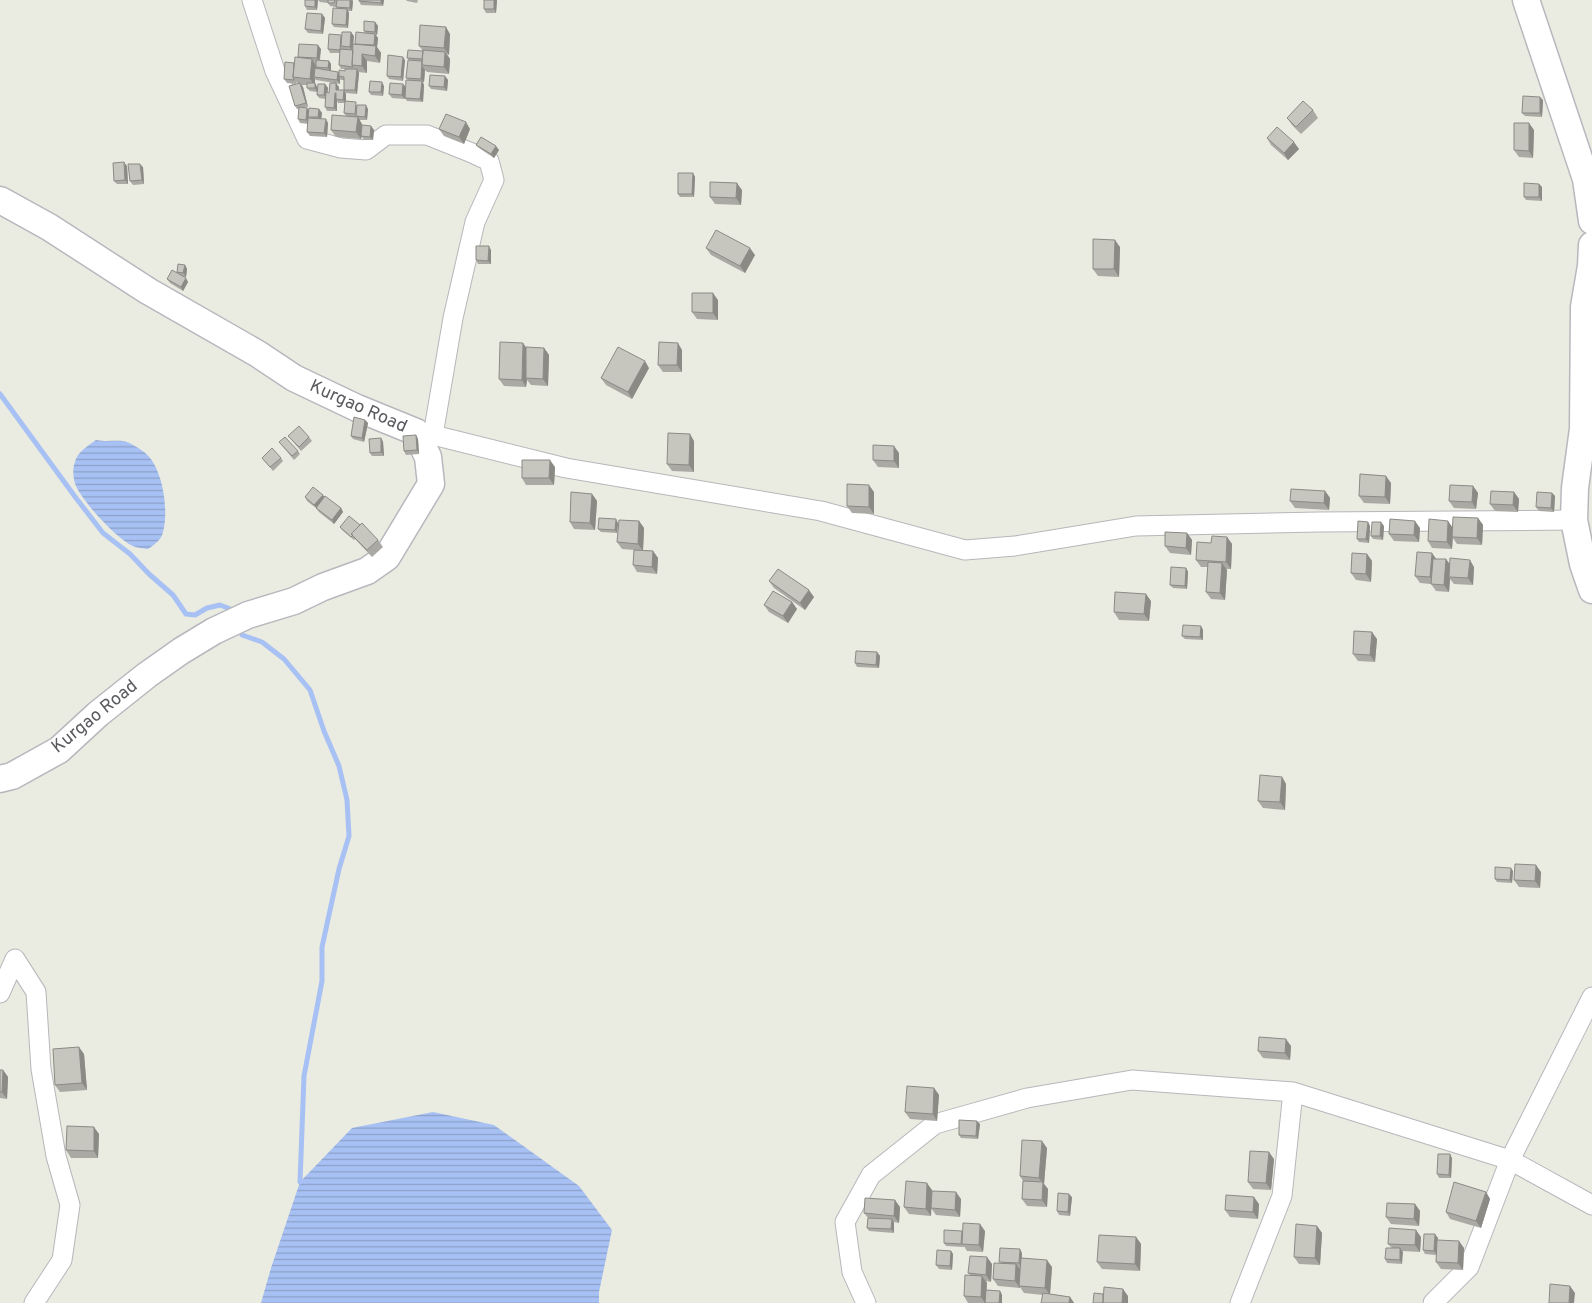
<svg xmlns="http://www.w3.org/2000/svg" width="1592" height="1303" viewBox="0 0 1592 1303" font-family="Overpass,sans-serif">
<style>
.water{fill:url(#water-rules)}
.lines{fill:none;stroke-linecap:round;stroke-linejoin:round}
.stream{stroke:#a8c1f4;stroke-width:5}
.street-casing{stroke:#b7b7bc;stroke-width:21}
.secondary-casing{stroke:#b7b8be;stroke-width:29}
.street{stroke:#fff;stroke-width:19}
.secondary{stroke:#fff;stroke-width:26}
.wall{fill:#aaa9a3}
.shaded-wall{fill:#8b8a85}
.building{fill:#c6c5be;stroke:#8b8a85}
.labels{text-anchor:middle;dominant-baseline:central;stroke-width:4;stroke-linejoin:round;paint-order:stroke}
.street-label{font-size:18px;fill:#5a5b60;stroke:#fff}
</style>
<defs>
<pattern id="water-rules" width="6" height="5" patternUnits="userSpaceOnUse" patternTransform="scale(1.25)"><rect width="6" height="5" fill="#a8c1f4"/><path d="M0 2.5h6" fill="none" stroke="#8ca0c9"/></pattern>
</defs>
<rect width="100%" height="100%" fill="#eaebe1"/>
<path class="water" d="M96,440C107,442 114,440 123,441C129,442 139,448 144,452C163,466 169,511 163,532C162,539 154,545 148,549C143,548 137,548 133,546C117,539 85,504 77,488C73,481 72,469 75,462C77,452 88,446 96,440Z
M433,1112L494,1125L579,1186L612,1230L599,1292V1303H261L271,1268L300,1182L352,1128Z"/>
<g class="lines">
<path class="stream" d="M0,394L76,498L103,533L130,554L149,574L173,595L186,614L195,615L207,608L220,605L233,610
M242,635L262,642L284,659L310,690L324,731L339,766L347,800L349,836L339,869L322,947V981L304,1076L300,1182"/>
<defs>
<path id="street" d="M252,0L275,71L307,139L341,148L366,150L386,135H427L472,153L489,161L494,180L475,222L453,318L433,435
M416,432L433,435L566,468L821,511L965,550L1015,546L1136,526L1319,522L1574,520
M0,993L15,959L36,992L41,1069L56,1156L70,1205L62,1260L34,1303
M866,1303L852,1272L845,1222L871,1175L935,1124L1027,1098L1132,1080L1293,1092L1510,1160L1592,1205
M1240,1303L1282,1196L1293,1092
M1433,1303L1469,1267L1510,1160L1592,997"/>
<path id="secondary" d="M1526,0L1586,179L1592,221
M0,200L49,227L148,291L258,354L294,378L357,408L416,432L428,457L431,484L387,557L367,571L323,587L294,601L248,615L214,631L181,651L147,675L98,714L59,750L12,776L0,779
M1592,245L1591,266L1584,307L1583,429L1575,488L1574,520L1583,564L1592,590"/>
</defs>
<use href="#street" class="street-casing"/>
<use href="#secondary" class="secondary-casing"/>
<use href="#street" class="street"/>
<use href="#secondary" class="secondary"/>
</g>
<path class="wall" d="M305,0H318L317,10H307L305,6Z
M318,0H353L352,11H348L349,13L348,28L334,27L332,24L337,8L336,7L330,6L328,3L320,2Z
M384,0L383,6L361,5L359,1Z
M406,0H418L417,3L407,1Z
M484,0H497L496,13H486L484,9Z
M322,14L325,18L323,34L308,33L305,29Z
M375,22L378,26L377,35H376L378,38L377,47L381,53L380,63L367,61V73L358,72L359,73L357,94L346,93L344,90V80H341L340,79V84L316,80L315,79V83L317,87L325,84L328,88L327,93H329L339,87V90H344L346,94V101L368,109L367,120H359L362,125L371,126L374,130L373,140H364L362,137L361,139L336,137L331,130L346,116L344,113L345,103H338L337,101V111H327L325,107V99L319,98L317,95V92L310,91L307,88V85H302L303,87L308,107L304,108L309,110L319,109L322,113L321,119L328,123L327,137L310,136L307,132L308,124L300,123L298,119L299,109H297L295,106L298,84L296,82V84L287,83L284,79L298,57L321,49L320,60L329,61L331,64V71L338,72L345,71V69H341L339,65L340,53H330L328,49L342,36H354L353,50L355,44L365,33L364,31Z
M450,34L449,55L447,54L450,59L449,74L427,72L425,70L424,82H423L424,85L423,102L407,101L405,98L408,80L406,78L409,60L407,58L423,51L419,46Z
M405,60L403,81L389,79L387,76Z
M445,76L448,80L447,91L431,89L429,86Z
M384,86L383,96L371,95L369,92Z
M406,87L405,99L392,98L389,94Z
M1543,100L1542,117L1525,116L1522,113Z
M1313,110L1318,118L1301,134L1292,125L1287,118Z
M439,129H470L464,144L444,136Z
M1534,130L1533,158L1519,157L1514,150Z
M1267,138L1299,149L1288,160L1271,145Z
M476,145L499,150L494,158L479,148Z
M127,166L128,184H117L114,181Z
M143,167L144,184L133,185L130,181Z
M693,173L695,177L694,197H680L678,194Z
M1539,184L1542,187V201L1526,200L1524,197Z
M742,190L741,205L715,204L710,197Z
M1120,247L1119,277L1098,276L1093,269Z
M706,248L755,255L745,273L711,255Z
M491,250V264H478L476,260Z
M185,265L187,269L186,277H183L188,282L183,291L170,283L167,279L178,274L177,272Z
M718,300V320L697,319L692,312Z
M526,348H544L549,355L548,386L531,385L527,380L526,387L504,386L499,379Z
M682,350V372H663L658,365Z
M649,368L632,399L606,385L601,378Z
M365,420L368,423L364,442L353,439L351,436Z
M416,435L418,439L419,454L406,455L404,451Z
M288,436L309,437L312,441L301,451Z
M381,438L383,442L384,456H372L370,453Z
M694,441V472L672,471L667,464Z
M279,442L298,451L300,454L294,460Z
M899,453V468L878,467L873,460Z
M262,458H281L283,461L273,471Z
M555,467L554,485H526L522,478Z
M1391,483L1390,504L1364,503L1359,496Z
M1473,486L1478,493L1476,509L1454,508L1449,501Z
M1325,491L1330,498L1329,510L1295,508L1290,501Z
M874,492V514L852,513L847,506Z
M1514,492L1519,499L1518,512L1495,511L1490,504Z
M1552,493L1555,496L1554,512L1539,511L1536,507Z
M592,494L597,501L595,530L574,529L570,522Z
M323,495L324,497L341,508L343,512L334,524L319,512L316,508L307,501L305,497Z
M1478,518L1483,525L1482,545L1457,544L1453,538L1452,549L1432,548L1428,541L1453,527Z
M639,521L644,528L643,550L653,551L658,558L657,574L637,572L633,565L634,550L622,549L617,542Z
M1368,522L1370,526L1369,543L1359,542L1357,539Z
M618,523L617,533L601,532L598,529Z
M1384,526L1383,540L1373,539L1371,536Z
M340,527L378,540L383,547L372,557L355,539L354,540L342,530Z
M1420,528L1419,542L1394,541L1389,534Z
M1187,533L1192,540L1191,555L1170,553L1165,546Z
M1227,537L1232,544L1231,569H1226L1227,570L1225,600L1211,599L1206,592L1208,567H1201L1196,560L1211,543Z
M1367,554L1372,561L1371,582L1356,580L1351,573Z
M1436,559H1446L1450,565L1474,567L1473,585L1454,584L1450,579L1449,592L1436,591L1431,584L1420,583L1415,576Z
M1186,568L1188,572L1187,589L1173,588L1170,585Z
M769,581L814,597L805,610L774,588Z
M1151,601L1149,621L1119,620L1114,612Z
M792,602L797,609L788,623L769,612L764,605Z
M1201,626L1203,630V640L1185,639L1182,636Z
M1377,639L1375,662L1358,661L1353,654Z
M877,652L880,656L879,668L857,667L855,663Z
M1282,777L1286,784L1285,810L1263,808L1258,801Z
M1513,871L1512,883L1497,882L1495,879Z
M1541,872L1540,888L1519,887L1514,880Z
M1291,1046L1290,1060L1263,1058L1258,1051Z
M84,1054L87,1090L60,1092L55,1085Z
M0,1070H3L8,1077L7,1099L0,1098Z
M934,1088L939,1095L937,1121L910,1119L905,1112Z
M980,1124L978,1139L961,1138L959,1135Z
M99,1134L98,1158H71L66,1150Z
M1047,1148L1044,1184L1048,1189L1047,1207L1027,1206L1022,1199L1023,1181L1020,1176Z
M1452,1158L1451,1178H1439L1437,1174Z
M1274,1159L1271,1190L1253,1189L1248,1182Z
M932,1190L931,1216L909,1214L904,1207Z
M1486,1192L1490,1199L1481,1228L1450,1219L1446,1212Z
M1072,1197L1070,1216L1059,1215L1057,1211Z
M961,1199L960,1217L936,1215L931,1208Z
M1259,1204L1258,1219L1230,1217L1225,1210Z
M1415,1204L1420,1211L1419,1226L1391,1224L1386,1217Z
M900,1207L899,1223L894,1222V1233L869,1231L867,1228L868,1218L864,1213Z
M1317,1226L1322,1233L1320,1265L1299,1264L1294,1257Z
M985,1231L983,1252L967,1251L964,1246V1247L946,1246L944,1243L963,1232Z
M1136,1237L1141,1244L1140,1271L1102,1269L1097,1262Z
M1421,1237L1420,1252L1402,1251V1264L1387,1263L1385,1259L1392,1248L1388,1244Z
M1438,1238L1437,1240L1464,1248L1463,1270L1441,1269L1436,1262V1255L1425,1254L1423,1250Z
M951,1251L953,1254L952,1270L939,1269L936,1265Z
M1022,1253V1258L1052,1267L1050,1294L1070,1297L1074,1303H1041L1043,1295L1024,1293L1020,1287V1288L998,1286L993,1279L1000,1263Z
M992,1264L991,1282L986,1281L987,1283L986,1290L1000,1291L1002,1295V1303H968L964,1296L970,1275L968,1273Z"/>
<path class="shaded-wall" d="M315,0H318L317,10L315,7Z
M350,0L353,1L352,11L350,8Z
M381,0H384L383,6L381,3Z
M494,0H497L496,13L494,9Z
M347,9L349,13L348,28L346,25Z
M322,14L325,18L323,34L321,31Z
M375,22L378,26L377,35L375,32Z
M446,27L450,34L449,55L444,48Z
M351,32L354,36L352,51L350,47Z
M375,34L378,38L377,47L381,53L380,63L375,56L374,47Z
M318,45L321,49L319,62L317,58Z
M445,52L450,59L449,74L444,67Z
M362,54L367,61V73L362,66Z
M403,57L405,60L403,81L401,77Z
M312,59L316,66V77H314L315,79V86L310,79Z
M329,61L331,64V72L328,68Z
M422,66L425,70L424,82L421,79Z
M357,69L359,73L357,94L355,90Z
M338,72L339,76L340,79V84L337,80Z
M445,76L448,80L447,91L444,87Z
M422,81L424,85L423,102L420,99Z
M382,82L384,86L383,96L381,92Z
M300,83L303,87L308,107L306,103Z
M315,83L317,87V92L315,88Z
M336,83L339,87L338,93L336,90Z
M325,84L328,88L327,99L324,95Z
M403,84L406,87L405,99L402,95Z
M344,90L346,94V103L343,100Z
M335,93L338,96L336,99L337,101V111L334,108Z
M1540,97L1543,100L1542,117L1540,113Z
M366,105L368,109L367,120L365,117Z
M307,108L310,111L308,117L309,119V124L306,120Z
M319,109L322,113L321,121L318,117Z
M358,117L362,124L361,139L356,132Z
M326,119L328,123L327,137L324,133Z
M466,122L470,129L464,144L459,137Z
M1529,123L1534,130L1533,158L1529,151Z
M371,126L374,130L373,140L370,137Z
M1294,142L1299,149L1288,160L1284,153Z
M496,146L499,150L494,158L491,154Z
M124,162L127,166L128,184L125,180Z
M140,164L143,167L144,184L142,180Z
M693,173L695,177L694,197L692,194Z
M737,183L742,190L741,205L736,198Z
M1539,184L1542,187V201L1539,197Z
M1115,240L1120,247L1119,277L1114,269Z
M489,246L491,250V264L488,261Z
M750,248L755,255L745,273L740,266Z
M185,265L187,269L186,277L183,273Z
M186,278L188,282L183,291L181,287Z
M713,293L718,300V320L713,313Z
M523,343L528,350L526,378L527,380L526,387L522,380Z
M678,343L682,350V372L677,365Z
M544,348L549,355L548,386L543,379Z
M645,361L649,368L632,399L628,392Z
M365,420L368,423L364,442L362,438Z
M690,434L694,441V472L689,465Z
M416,435L418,439L419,454L417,450Z
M381,438L383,442L384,456L381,452Z
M894,446L899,453V468L894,461Z
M550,460L555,467L554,485L549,478Z
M1386,476L1391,483L1390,504L1385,497Z
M869,485L874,492V514L869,507Z
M1473,486L1478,493L1476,509L1472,502Z
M1325,491L1330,498L1329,510L1324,503Z
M1514,492L1519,499L1518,512L1513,505Z
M1552,493L1555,496L1554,512L1551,508Z
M592,494L597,501L595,530L590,523Z
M323,495L325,498L317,508L314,505Z
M341,508L343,512L334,524L332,520Z
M1478,518L1483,525L1482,545L1477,538Z
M616,519L618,523L617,533L615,530Z
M639,521L644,528L643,551L638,544Z
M1415,521L1420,528L1419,542L1414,535Z
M1448,521L1453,528L1452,549L1447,542Z
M1368,522L1370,526L1369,543L1366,539Z
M1381,522L1384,526L1383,540L1380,536Z
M1187,533L1192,540L1191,555L1186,548Z
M1227,537L1232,544L1231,569L1226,562Z
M653,551L658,558L657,574L652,567Z
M1432,553L1437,560L1435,584L1430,577Z
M1367,554L1372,561L1371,582L1366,574Z
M1446,559L1451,566L1449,577L1450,579L1449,592L1444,585Z
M1470,560L1474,567L1473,585L1468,578Z
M1222,563L1227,570L1225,600L1220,593Z
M1186,568L1188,572L1187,589L1185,586Z
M809,590L814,597L805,610L800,603Z
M1146,594L1151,601L1149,621L1144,614Z
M792,602L797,609L788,623L783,616Z
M1201,626L1203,630V640L1200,637Z
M1372,632L1377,639L1375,662L1370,655Z
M877,652L880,656L879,668L876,665Z
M1282,777L1286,784L1285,810L1280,802Z
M1536,865L1541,872L1540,888L1535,881Z
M1511,868L1513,871L1512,883L1510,880Z
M1286,1039L1291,1046L1290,1060L1285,1053Z
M79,1047L84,1054L87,1090L82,1083Z
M3,1070L8,1077L7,1099L2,1092Z
M934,1088L939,1095L937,1121L933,1114Z
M977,1121L980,1124L978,1139L976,1136Z
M94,1127L99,1134L98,1158L94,1151Z
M1042,1141L1047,1148L1044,1184L1048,1189L1047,1207L1042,1200L1043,1183L1039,1178Z
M1269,1152L1274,1159L1271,1190L1266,1183Z
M1450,1154L1452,1158L1451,1178L1449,1175Z
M927,1183L932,1190L931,1216L926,1209Z
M956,1192L961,1199L960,1217L955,1210Z
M1486,1192L1490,1199L1481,1228L1476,1221Z
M1069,1194L1072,1197L1070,1216L1068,1212Z
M1254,1197L1259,1204L1258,1219L1253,1212Z
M895,1200L900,1207L899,1223L894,1216Z
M1415,1204L1420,1211L1419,1226L1414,1219Z
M892,1219L894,1223V1233L891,1229Z
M980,1224L985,1231L983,1252L979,1245Z
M1317,1226L1322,1233L1320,1265L1315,1258Z
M1416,1230L1421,1237L1420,1252L1415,1245Z
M1435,1234L1438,1238L1437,1255L1434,1251Z
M1136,1237L1141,1244L1140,1271L1135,1264Z
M1459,1241L1464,1248L1463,1270L1458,1263Z
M1400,1248L1403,1252L1402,1264L1400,1260Z
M1020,1249L1022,1253L1021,1267L1019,1263Z
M951,1251L953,1254L952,1270L950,1266Z
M987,1257L992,1264L991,1282L986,1275Z
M1047,1260L1052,1267L1050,1295L1045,1288Z
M1016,1264L1021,1271L1020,1288L1015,1281Z
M982,1276L987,1283L986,1303H985L981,1297Z
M1570,1286L1575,1293L1574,1303H1569Z
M1123,1289L1128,1296V1303H1122Z
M1000,1291L1002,1295V1303H999Z
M1070,1297L1074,1303H1069Z"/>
<path class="building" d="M305,0H315V7L305,6Z
M328,0H335L334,3H328Z
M337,0H350V8L336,7Z
M359,0H381V3L359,1Z
M484,0H494V9H484Z
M333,8L347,9L346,25L332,24Z
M307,13L322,14L321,31L305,29Z
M364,21L375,22V32L364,31Z
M420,25L446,27L444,48L419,46Z
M342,32H351L350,47L341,46Z
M356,32L375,34L374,45L355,44Z
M329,34L341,35L340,50L328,49Z
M299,44L318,45L317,58L298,57Z
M353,44L376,46L375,56L362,54V66L352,65Z
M340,49L353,50L352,65L353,67L339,65Z
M408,50L423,51L422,59L407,58Z
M423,50L445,52L444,67L422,65Z
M388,55L403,57L401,77L387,76Z
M295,57L312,59L310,79L293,77Z
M316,60L329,61L328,68L316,67Z
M408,60L422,61L421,79L406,78Z
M285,62L294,63L293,77L294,80L284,79Z
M315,68L338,72L337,80L314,77Z
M345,69H357L355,90H344V77L339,76V70L345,71Z
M430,75L445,76L444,87L429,86Z
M406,80L422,81L420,99L405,98Z
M370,81L382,82L381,92H369Z
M300,83L306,103L295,106L289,86Z
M307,83H315V88H307Z
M330,83H336V90H344L343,100L336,99V93H335L334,108L325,107L326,92L329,93Z
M390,83L403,84L402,95L389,94Z
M318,84H325L324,95H317Z
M1523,96L1540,97V113H1522Z
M345,101L356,102L355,114L344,113Z
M1303,101L1313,110L1296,127L1287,118Z
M357,105H366L365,117L356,116Z
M299,107L307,108L306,120L298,119Z
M309,108L319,109L318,117H308Z
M446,114L466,122L459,137L439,129Z
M332,115L358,117L356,132L331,130Z
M308,118L326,119L324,133L307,132Z
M1514,123H1529V151L1514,150Z
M362,125L371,126L370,137L361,136Z
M1277,127L1294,142L1284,153L1267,138Z
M481,137L496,146L491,154L476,145Z
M124,162L125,180L114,181L113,163Z
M128,164H140L142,180L130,181Z
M678,173H693L692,194H678Z
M710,182L737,183L736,198L710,197Z
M1524,183L1539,184V197H1524Z
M716,230L750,248L740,266L706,248Z
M1093,239L1115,240L1114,269H1093Z
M476,246H489L488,261L476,260Z
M178,264L185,265L183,273L177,272Z
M172,270L186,278L181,287L167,279Z
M692,293H713V313L692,312Z
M500,342L523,343L522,380L499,379Z
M659,342L678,343L677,365H658Z
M526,347L544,348L543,379L526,378Z
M618,347L645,361L628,392L601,378Z
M354,417L365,420L362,438L351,436Z
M299,426L309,437L299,447L288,436Z
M668,433L690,434L689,465L667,464Z
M416,435L417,450L404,451L403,436Z
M285,437L298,451L292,456L279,442Z
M381,438V452L370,453L369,439Z
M873,445L894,446V461L873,460Z
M272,448L281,458L270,467L262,458Z
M522,460H550L549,478H522Z
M1360,474L1386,476L1385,497L1359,496Z
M847,484L869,485V507L847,506Z
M1450,485L1473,486L1472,502L1449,501Z
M313,487L323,495L314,505L305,497Z
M1291,489L1325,491L1324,503L1290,501Z
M1491,491L1514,492L1513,505L1490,504Z
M571,492L592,494L590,523L570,522Z
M1537,492L1552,493L1551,508L1536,507Z
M325,496L341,508L332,520L316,508Z
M349,516L360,525L351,534L353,535L351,537L340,527Z
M1453,517L1478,518L1477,538L1452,537Z
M599,518L616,519L615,530L598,529Z
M1390,519L1415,521L1414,535L1389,534Z
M1429,519L1448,521L1447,542L1428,541Z
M619,520L639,521L638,544L617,542Z
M1358,521L1368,522L1366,539H1357Z
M1372,522H1381L1380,536H1371Z
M362,523L378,540L367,550L351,534Z
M1165,532L1187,533L1186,548L1165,546Z
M1212,536L1227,537L1226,562L1196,560L1197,542L1211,543Z
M634,550L653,551L652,567L633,565Z
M1417,552L1432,553L1430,577L1415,576Z
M1352,553L1367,554L1366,574L1351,573Z
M1450,558L1470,560L1468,578L1449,577Z
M1433,559H1446L1444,585L1431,584Z
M1208,562L1222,563L1220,593L1206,592Z
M1171,567L1186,568L1185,586L1170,585Z
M778,569L809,590L800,603L769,581Z
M773,591L792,602L783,616L764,605Z
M1115,592L1146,594L1144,614L1114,612Z
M1183,625L1201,626L1200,637L1182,636Z
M1354,631L1372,632L1370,655L1353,654Z
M856,651L877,652L876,665L855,663Z
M1260,775L1282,777L1280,802L1258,801Z
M1515,864L1536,865L1535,881L1514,880Z
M1495,867L1511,868L1510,880L1495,879Z
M1259,1037L1286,1039L1285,1053L1258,1051Z
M79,1047L82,1083L55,1085L53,1049Z
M0,1070H3L2,1092H0Z
M907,1086L934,1088L933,1114L905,1112Z
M959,1120L977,1121L976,1136L959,1135Z
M67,1126L94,1127V1151L66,1150Z
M1022,1140L1042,1141L1039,1178L1020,1176Z
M1250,1151L1269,1152L1266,1183L1248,1182Z
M1438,1154H1450L1449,1175L1437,1174Z
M906,1181L927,1183L926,1209L904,1207Z
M1023,1181L1043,1182L1042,1200L1022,1199Z
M1454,1182L1486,1192L1476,1221L1446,1212Z
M932,1191L956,1192L955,1210L931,1208Z
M1058,1193L1069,1194L1068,1212L1057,1211Z
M1226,1195L1254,1197L1253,1212L1225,1210Z
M865,1198L895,1200L894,1216L864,1213Z
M1387,1203L1415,1204L1414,1219L1386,1217Z
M868,1218L892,1219L891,1229L867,1228Z
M963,1223L980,1224L979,1245L962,1244Z
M1296,1224L1317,1226L1315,1258L1294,1257Z
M1389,1228L1416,1230L1415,1245L1388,1244Z
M944,1230L962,1231L961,1244L944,1243Z
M1424,1234H1435L1434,1251L1423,1250Z
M1099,1235L1136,1237L1135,1264L1097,1262Z
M1437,1240L1459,1241L1458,1263L1436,1262Z
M1000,1248L1020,1249L1019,1263L999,1262Z
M1386,1248H1400V1260L1385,1259Z
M937,1250L951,1251L950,1266L936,1265Z
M970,1256L987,1257L986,1275L968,1273Z
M1021,1258L1047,1260L1045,1288L1019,1286Z
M994,1263L1016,1264L1015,1281L993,1279Z
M965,1275L982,1276L981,1297L964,1296Z
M1550,1284L1570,1286L1569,1303H1549Z
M1104,1287L1123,1289L1122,1303H1103Z
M986,1290L1000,1291L999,1303H985Z
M1043,1293L1070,1297L1069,1303H1041Z
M1094,1293L1103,1294V1303H1093Z"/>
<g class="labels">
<g class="street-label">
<text transform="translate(358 407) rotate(24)">Kurgao Road</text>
<text transform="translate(95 717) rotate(-39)">Kurgao Road</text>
</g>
</g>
</svg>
